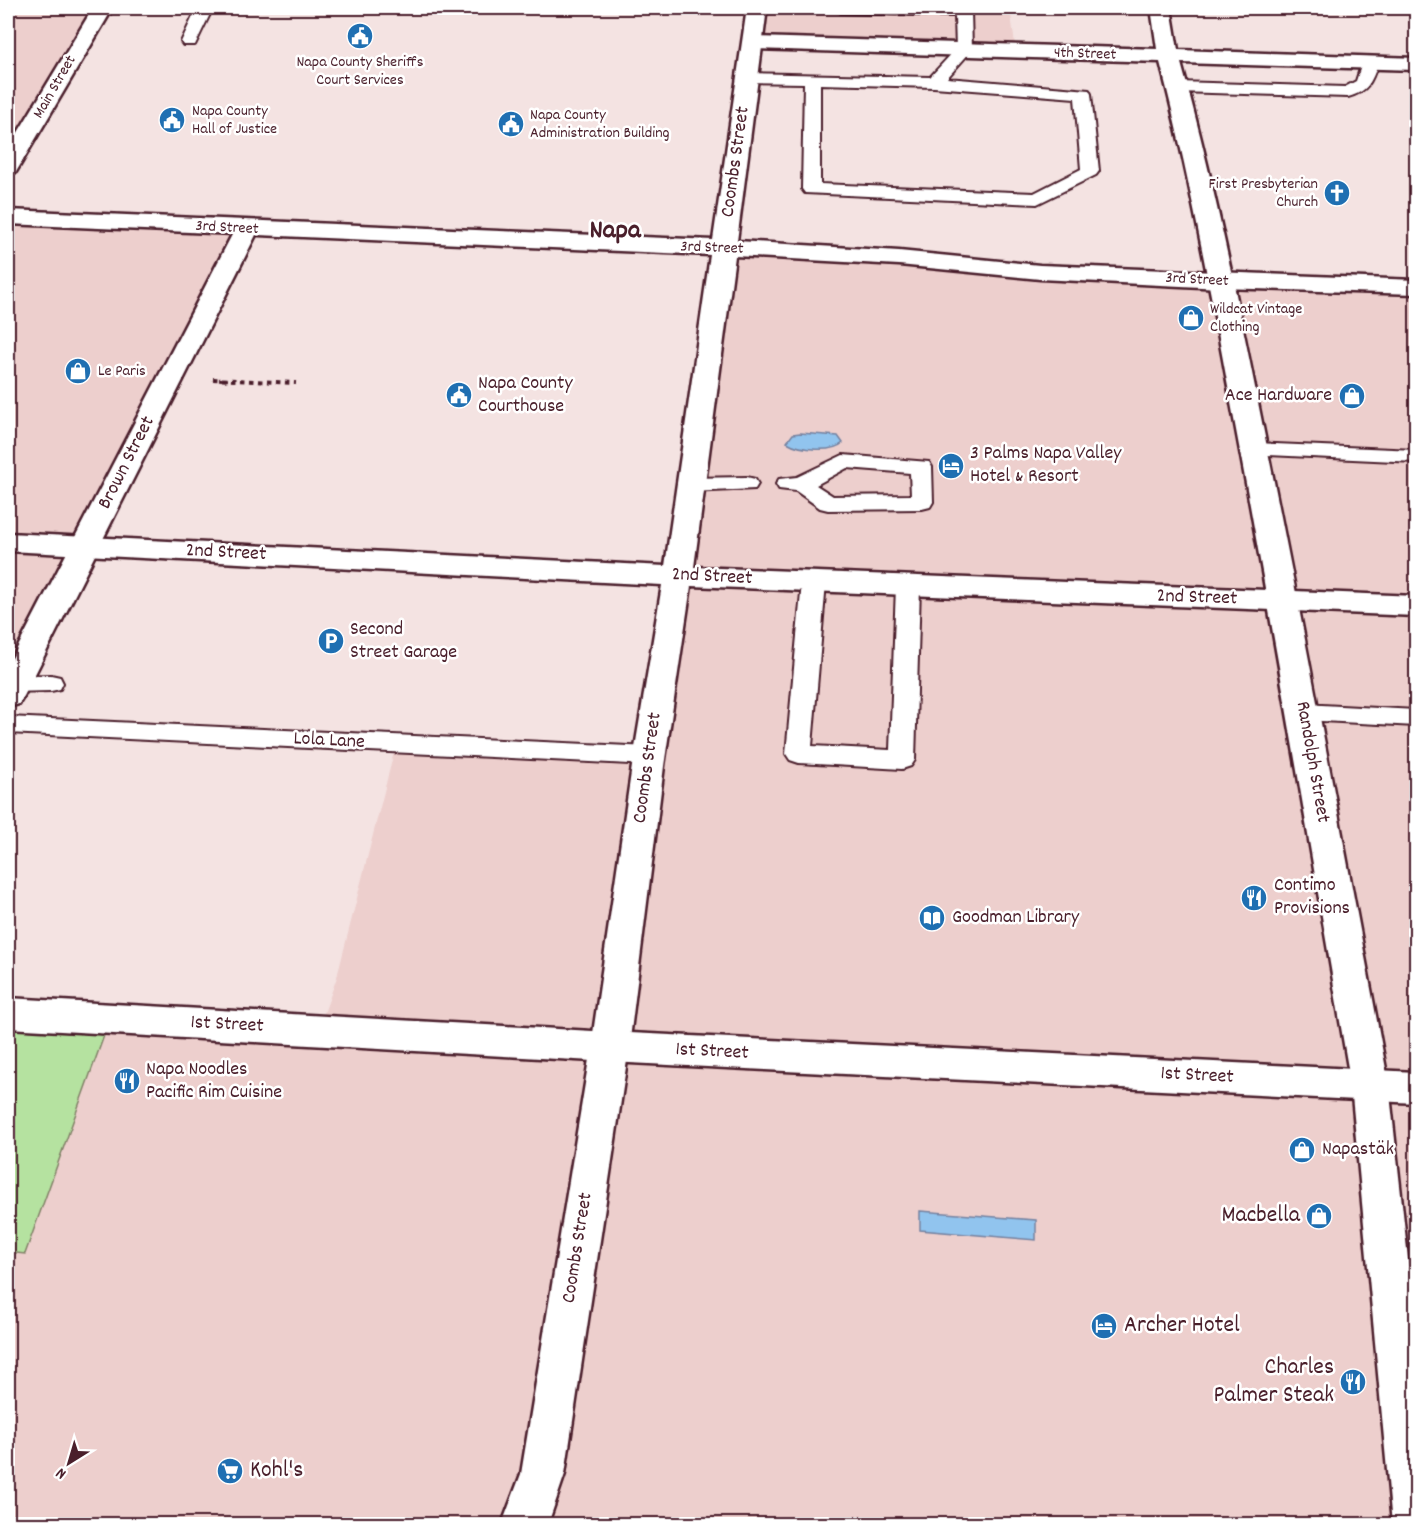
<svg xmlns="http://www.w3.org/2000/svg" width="1424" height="1532" viewBox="0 0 1424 1532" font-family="Dekko,sans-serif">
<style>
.built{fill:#edcfcd}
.green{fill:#b5e2a0;stroke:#808066;stroke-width:1.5}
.water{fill:#91c4ee;stroke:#7582a0;stroke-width:1.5}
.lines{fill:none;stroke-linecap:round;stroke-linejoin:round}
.service-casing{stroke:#4a1f2b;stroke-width:4}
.pedestrian-casing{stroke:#4a1f2b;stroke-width:5}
.minor-casing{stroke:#4a1f2b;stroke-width:5}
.tertiary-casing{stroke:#4a1f2b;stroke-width:5}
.secondary-casing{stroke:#4a1f2b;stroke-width:5}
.path-far1{stroke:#4a1f2b;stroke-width:3;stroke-dasharray:3 3;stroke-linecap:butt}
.path{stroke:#4a1f2b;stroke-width:4;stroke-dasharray:4.5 4.5;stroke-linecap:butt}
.service{fill:#fff;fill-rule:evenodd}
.pedestrian{fill:#fff;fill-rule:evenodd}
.minor{fill:#fff;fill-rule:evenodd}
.tertiary{fill:#fff;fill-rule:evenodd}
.secondary{fill:#fff;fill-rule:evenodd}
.labels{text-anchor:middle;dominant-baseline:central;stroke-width:5;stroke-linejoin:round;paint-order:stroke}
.far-street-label{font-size:16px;fill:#4a1f2b;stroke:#fff}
.far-poi-label{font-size:16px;fill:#4a1f2b;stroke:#fff;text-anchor:start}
.street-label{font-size:20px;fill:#4a1f2b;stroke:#fff}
.poi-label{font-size:20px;fill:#4a1f2b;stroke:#fff;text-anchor:start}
.near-poi-label{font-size:24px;fill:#4a1f2b;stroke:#fff;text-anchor:end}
.far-town-label{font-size:27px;font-weight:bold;fill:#4a1f2b;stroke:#fff}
</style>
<rect width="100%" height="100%" fill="#f4e3e2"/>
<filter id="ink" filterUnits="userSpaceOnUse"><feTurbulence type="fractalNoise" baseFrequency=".0167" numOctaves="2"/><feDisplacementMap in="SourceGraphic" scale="12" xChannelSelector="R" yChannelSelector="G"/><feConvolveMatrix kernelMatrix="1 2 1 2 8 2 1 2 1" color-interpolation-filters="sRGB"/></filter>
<g filter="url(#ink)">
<path class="built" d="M8,8H105L8,166Z
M757,8H1010L1016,52L753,43Z
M8,217L247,229L8,696Z
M723,248L1221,281L1416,287V1524H8V1252L25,1253L110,1019L318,1030L337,977L393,756L399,744L650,756Z"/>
<path class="green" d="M8,1013L110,1019L25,1254L8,1252Z"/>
<path class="water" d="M800,433L838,436L843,443C832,453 800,450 787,442L793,434Z
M920,1211L1036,1220V1240L920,1230Z"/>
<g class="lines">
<defs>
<path id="service" d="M197,8H213L195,45H183L181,42Z
M833,8H969L971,11L972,50L947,78L1089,90L1091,94L1099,171L1096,175L1037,204L805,193L802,189L804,83L748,82L740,77L742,73L930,77L956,49L955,16L841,13ZM820,84L934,87L1075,98L1081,169L1034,193L820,184Z
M1370,58L1378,63C1372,81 1368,92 1348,97L1177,92L1169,87L1177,82L1345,87L1356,81L1362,63Z
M1253,443L1416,450V462L1245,454L1242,449L1245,444Z
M843,455L929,462L932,467L933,502L930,507L922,509L828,510L820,508L796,491L779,489L776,484L779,479L797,477ZM847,468L910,473L911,495L833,496L816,485Z
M747,477L755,479L758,484L755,489L690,492L682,490L679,485L682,480L690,478Z
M814,575L822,577L826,582L812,746L890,750L896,586L900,581L908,579L916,581L920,586L915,760L911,766L902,769L799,763L790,760L786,754L802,582L806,577Z
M51,675L60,677L63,683L60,689L51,691L8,692V676Z
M1303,704L1416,710V726L1303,720L1294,718L1291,712L1294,706Z
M8,717L650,747L659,750L663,756L659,762L650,765L8,733Z"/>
<path id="pedestrian" d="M1370,1070L1384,1074L1389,1085L1416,1332V1524H1392L1351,1085L1356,1074Z"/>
<path id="minor" d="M93,8H113L19,167L16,172L8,174V149Z
M1151,8H1171L1178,50L1416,58V70L1181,63C1216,189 1241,318 1267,447C1310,659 1349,872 1389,1085L1384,1096L1370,1100L1356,1096L1351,1085C1314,872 1279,659 1239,446C1215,318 1193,189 1160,62L753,49L746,47L743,43L746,39L753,37L1157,49Z
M247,222L255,224L259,229L24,696L19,704L8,707V666L235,229L239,224Z
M610,1032L623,1036L629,1047L565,1474L548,1524H502L521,1474L591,1047L597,1036Z"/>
<path id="tertiary" d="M747,8H767L737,241L899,251L1040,265L1416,280V294L1221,288L1040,279L899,265L735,256L694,567L1416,596V616L691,586L664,766L629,1047L623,1058L610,1062L597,1058L591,1047L632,766L662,585L8,551V533L665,566L710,255L8,224V210L713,240Z"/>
<path id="secondary" d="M8,998L610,1032L1416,1072V1103L610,1062L8,1028Z"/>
</defs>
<use href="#service" class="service-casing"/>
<use href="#pedestrian" class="pedestrian-casing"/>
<use href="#minor" class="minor-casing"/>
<use href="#tertiary" class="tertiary-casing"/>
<use href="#secondary" class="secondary-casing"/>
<path class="path-far1" d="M213,379L234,380"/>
<path class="path" d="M213,379L296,383"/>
<use href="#service" class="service"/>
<use href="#pedestrian" class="pedestrian"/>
<use href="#minor" class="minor"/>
<use href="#tertiary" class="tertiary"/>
<use href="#secondary" class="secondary"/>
</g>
</g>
<defs>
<symbol id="civic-disc" viewBox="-11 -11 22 22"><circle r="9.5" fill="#1f6fb2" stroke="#fff"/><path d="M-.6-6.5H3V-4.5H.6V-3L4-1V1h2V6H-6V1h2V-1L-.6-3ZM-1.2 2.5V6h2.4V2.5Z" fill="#fff"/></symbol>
<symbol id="church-disc" viewBox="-11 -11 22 22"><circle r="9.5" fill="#1f6fb2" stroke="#fff"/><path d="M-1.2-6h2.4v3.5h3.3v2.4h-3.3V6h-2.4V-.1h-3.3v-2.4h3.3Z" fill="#fff"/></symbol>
<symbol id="shop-disc" viewBox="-11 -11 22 22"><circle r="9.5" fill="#1f6fb2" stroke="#fff"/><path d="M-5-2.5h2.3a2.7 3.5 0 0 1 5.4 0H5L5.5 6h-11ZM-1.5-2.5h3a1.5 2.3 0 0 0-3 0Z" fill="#fff"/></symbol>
<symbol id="hotel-disc" viewBox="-11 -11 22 22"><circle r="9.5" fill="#1f6fb2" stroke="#fff"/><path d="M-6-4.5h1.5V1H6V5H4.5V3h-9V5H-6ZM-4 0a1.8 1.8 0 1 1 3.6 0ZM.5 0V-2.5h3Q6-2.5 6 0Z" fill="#fff"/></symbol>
<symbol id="parking-disc" viewBox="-11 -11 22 22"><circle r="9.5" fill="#1f6fb2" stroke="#fff"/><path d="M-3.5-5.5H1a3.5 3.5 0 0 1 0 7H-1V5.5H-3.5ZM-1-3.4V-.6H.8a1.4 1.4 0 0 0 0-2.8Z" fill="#fff"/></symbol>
<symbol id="restaurant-disc" viewBox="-11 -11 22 22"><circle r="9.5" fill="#1f6fb2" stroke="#fff"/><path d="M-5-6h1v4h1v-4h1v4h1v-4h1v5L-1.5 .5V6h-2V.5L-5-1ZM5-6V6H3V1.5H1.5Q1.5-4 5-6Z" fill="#fff"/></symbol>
<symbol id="library-disc" viewBox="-11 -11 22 22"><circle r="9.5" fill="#1f6fb2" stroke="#fff"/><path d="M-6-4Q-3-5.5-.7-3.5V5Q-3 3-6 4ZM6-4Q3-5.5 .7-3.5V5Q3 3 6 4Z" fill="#fff"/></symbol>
<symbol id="supermarket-disc" viewBox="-11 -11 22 22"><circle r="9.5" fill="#1f6fb2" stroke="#fff"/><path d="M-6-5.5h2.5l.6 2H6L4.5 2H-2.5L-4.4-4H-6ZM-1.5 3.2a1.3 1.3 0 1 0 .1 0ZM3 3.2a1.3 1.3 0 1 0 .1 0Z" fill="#fff"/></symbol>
</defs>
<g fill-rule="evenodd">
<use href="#civic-disc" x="345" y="21" width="30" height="30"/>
<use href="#civic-disc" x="157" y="105" width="30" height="30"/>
<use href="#civic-disc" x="496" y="109" width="30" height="30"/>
<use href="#church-disc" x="1322" y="178" width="30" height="30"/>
<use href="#shop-disc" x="1176" y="303" width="30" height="30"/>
<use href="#shop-disc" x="63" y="356" width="30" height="30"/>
<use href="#civic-disc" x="444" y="380" width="30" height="30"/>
<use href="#shop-disc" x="1337" y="381" width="30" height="30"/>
<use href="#hotel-disc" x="936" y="451" width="30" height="30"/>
<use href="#parking-disc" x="316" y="626" width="30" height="30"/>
<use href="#restaurant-disc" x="1239" y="883" width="30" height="30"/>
<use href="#library-disc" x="917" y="903" width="30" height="30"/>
<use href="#restaurant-disc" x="112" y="1066" width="30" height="30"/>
<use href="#shop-disc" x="1287" y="1135" width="30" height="30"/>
<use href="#shop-disc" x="1304" y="1201" width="30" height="30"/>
<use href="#hotel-disc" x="1089" y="1311" width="30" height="30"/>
<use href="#restaurant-disc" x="1338" y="1367" width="30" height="30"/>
<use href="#supermarket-disc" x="215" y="1456" width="30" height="30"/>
</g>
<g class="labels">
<g class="far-street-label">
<text transform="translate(1085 54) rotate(2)">4th Street</text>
<text transform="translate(55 87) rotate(-60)">Main Street</text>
<text transform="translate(227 228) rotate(3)">3rd Street</text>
<text transform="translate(712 248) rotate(2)">3rd Street</text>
<text transform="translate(1197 280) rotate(3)">3rd Street</text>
</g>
<g class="far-poi-label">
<text x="360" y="62" text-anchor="middle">Napa County Sheriffs<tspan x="360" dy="18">Court Services</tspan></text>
<text x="192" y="111">Napa County<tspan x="192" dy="18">Hall of Justice</tspan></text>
<text x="530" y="115">Napa County<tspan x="530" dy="18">Administration Building</tspan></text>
<text x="1318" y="184" text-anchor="end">First Presbyterian<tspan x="1318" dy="18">Church</tspan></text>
<text x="1210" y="309">Wildcat Vintage<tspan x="1210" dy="18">Clothing</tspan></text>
<text x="98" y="371">Le Paris</text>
</g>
<g class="street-label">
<text transform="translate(736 162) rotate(-82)">Coombs Street</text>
<text transform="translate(127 463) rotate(-63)">Brown Street</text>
<text transform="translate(226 553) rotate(3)">2nd Street</text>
<text transform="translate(712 577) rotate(3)">2nd Street</text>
<text transform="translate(1197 598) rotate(2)">2nd Street</text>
<text transform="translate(329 741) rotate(3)">Lola Lane</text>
<text transform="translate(1312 762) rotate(80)">Randolph Street</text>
<text transform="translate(648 768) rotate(-82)">Coombs Street</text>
<text transform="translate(227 1025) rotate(3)">1st Street</text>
<text transform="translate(712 1052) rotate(3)">1st Street</text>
<text transform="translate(1197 1076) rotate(3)">1st Street</text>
<text transform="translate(578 1248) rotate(-81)">Coombs Street</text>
</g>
<g class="poi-label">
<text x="478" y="384">Napa County<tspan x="478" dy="23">Courthouse</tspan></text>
<text x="1332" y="396" text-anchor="end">Ace Hardware</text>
<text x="970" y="454">3 Palms Napa Valley<tspan x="970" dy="23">Hotel &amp; Resort</tspan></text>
<text x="350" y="630">Second<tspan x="350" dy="23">Street Garage</tspan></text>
<text x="1274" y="886">Contimo<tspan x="1274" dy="23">Provisions</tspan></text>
<text x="952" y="918">Goodman Library</text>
<text x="146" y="1070">Napa Noodles<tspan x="146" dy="23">Pacific Rim Cuisine</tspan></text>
<text x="1322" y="1150">Napastäk</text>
</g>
<g class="near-poi-label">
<text x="1300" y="1216">Macbella</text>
<text x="1124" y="1326" text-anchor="start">Archer Hotel</text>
<text x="1334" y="1368">Charles<tspan x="1334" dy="28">Palmer Steak</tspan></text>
<text x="250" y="1471" text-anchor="start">Kohl's</text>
</g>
<g class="far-town-label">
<text x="615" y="231">Napa</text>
</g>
</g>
<rect width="1424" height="1532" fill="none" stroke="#fff" stroke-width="30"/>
<rect x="15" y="15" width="1394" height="1502" fill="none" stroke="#4a1f2b" stroke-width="2" filter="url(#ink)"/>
<g transform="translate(69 1463) rotate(217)" stroke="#ffffff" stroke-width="4.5" paint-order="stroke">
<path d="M0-4.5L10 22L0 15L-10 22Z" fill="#4a1f2b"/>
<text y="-9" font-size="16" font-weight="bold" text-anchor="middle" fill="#4a1f2b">N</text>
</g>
</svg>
